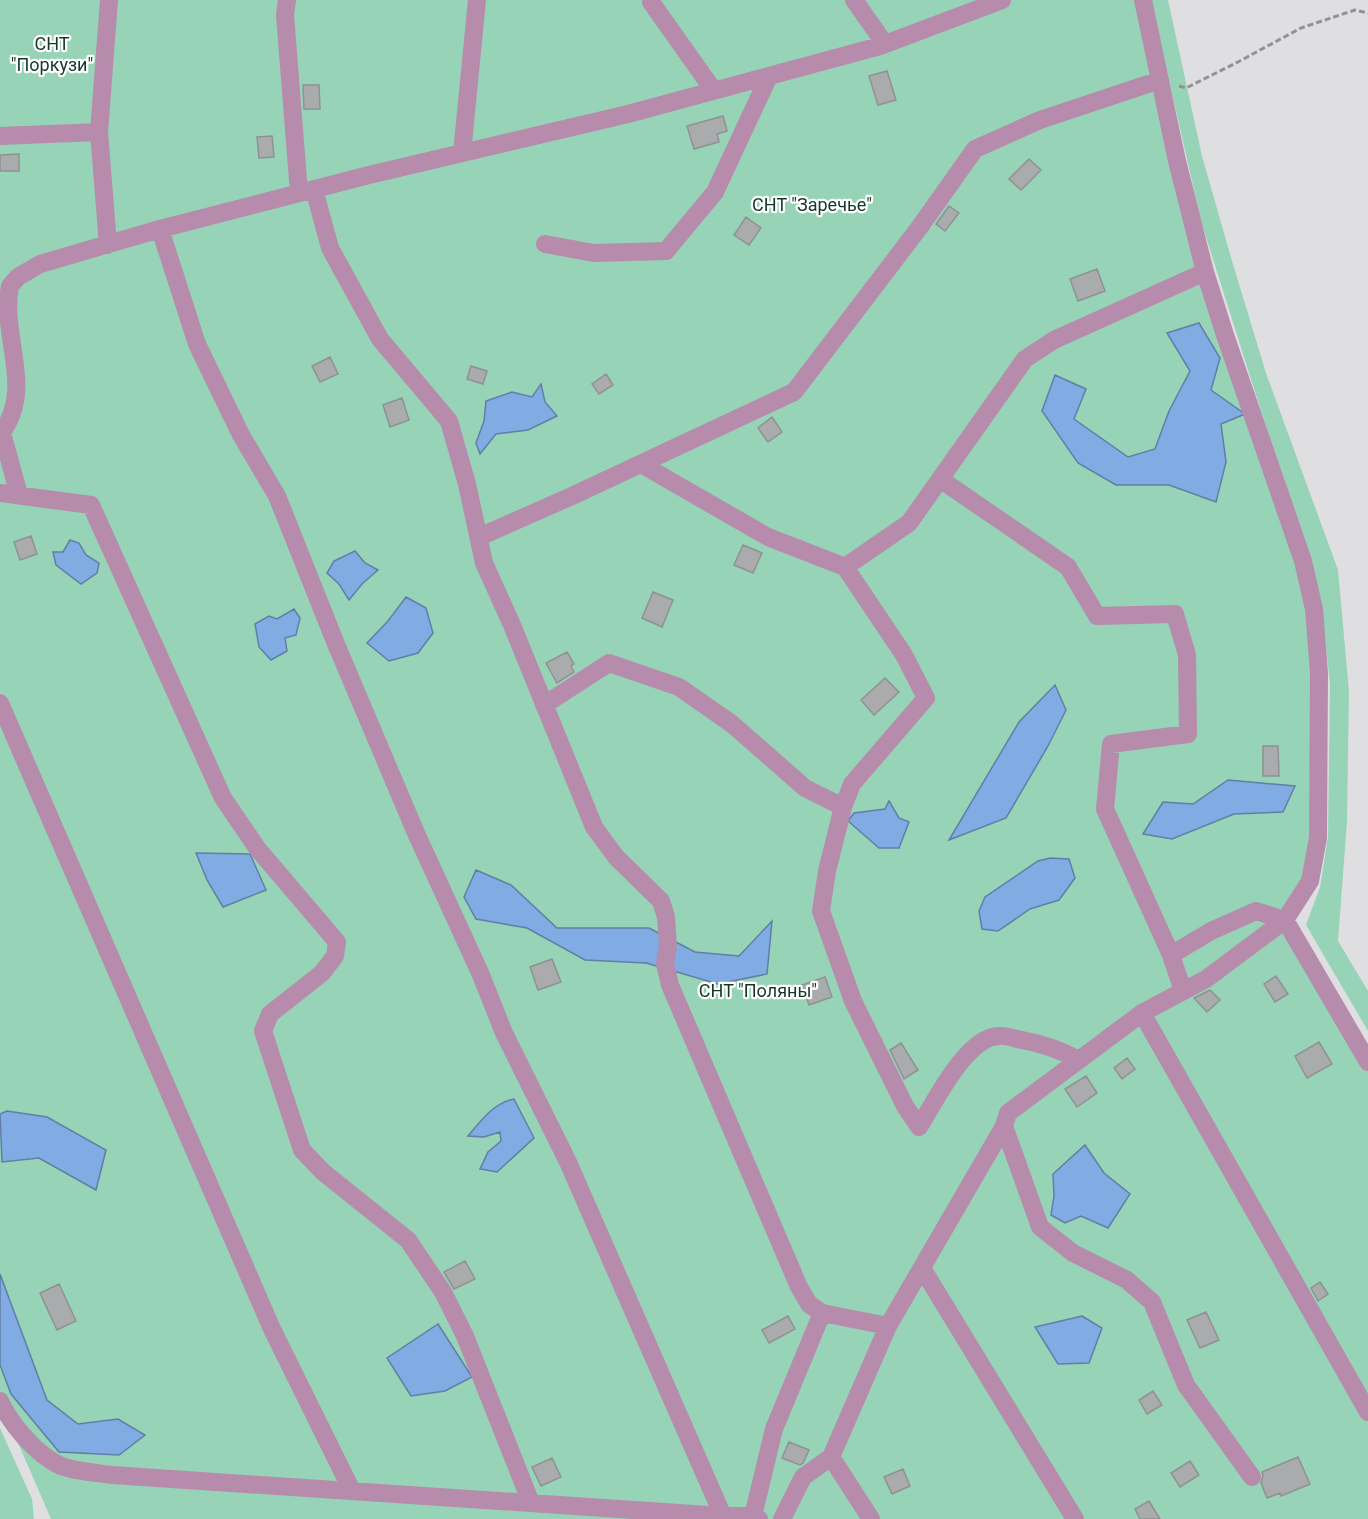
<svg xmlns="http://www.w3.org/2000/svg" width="1368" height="1519" viewBox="0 0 1368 1519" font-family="Roboto,sans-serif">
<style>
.green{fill:#97d3b6}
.water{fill:#80abe3;stroke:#617fa6;stroke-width:1.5}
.building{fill:#aaabad;stroke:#909193;stroke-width:1.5}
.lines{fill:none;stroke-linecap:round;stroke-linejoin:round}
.path{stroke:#929295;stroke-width:3;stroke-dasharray:6 3;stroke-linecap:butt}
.minor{stroke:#b68bac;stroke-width:18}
.labels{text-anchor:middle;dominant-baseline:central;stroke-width:4.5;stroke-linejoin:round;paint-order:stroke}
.park-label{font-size:18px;fill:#143728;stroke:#fff}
</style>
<rect width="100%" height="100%" fill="#dfdfe2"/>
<path class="green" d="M0,0H1143L1177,161L1314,609L1318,838L1285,920L1368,1062V1519H51L0,1401Z
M1151,0H1168L1202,156L1232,261L1266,373L1338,570L1349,692L1347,821L1338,941L1368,991V1031L1306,925L1320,887L1328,837L1330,684L1321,601L1201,221Z
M0,1428L32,1499L34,1519H0Z"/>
<path class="water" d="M1199,323L1220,358L1211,390L1245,414L1221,424L1226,462L1216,502L1169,485H1116L1078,463L1042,411L1055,375L1086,389L1074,419L1128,457L1155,449L1169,411L1190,371L1167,333Z
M541,384L545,402L557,416L528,430L496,434L480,454L476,443L484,421L486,401L512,392L532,397Z
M70,540L79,543L86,555L99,563L97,573L81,584L56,565L53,552H63Z
M355,551L365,563L378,570L362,584L349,600L339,584L327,573L334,561Z
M406,597L426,608L433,633L418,653L389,661L367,643L388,621Z
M294,609L300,618L296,635L285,638L287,651L271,660L259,647L255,624L269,616L277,619Z
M1055,685L1066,710L1048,746L1006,818L949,840L1019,722Z
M1228,780L1295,786L1283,812L1234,814L1172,839L1143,834L1163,802L1193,804Z
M889,801L899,818L909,822L899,848H879L848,821L854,813L885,809Z
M196,853L250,854L266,890L223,907L207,880Z
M1050,858L1069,859L1075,878L1059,900L1030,909L998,931L982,929L979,911L985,897L1038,861Z
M476,870L511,885L557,928H649L695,952L739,956L772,921L767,974L718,984L646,963L585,960L527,928L476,919L464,897Z
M514,1099L534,1138L497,1172L480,1169L488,1152L501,1141L500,1132L484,1137L468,1136C481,1121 493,1103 514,1099Z
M7,1111L47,1117L106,1150L96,1190L39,1158L2,1162L0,1114Z
M1085,1145L1104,1173L1130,1194L1108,1228L1081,1216L1065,1223L1051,1215L1054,1196L1053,1174Z
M0,1274L47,1400L78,1424L118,1419L145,1435L119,1455L59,1452L11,1394L0,1365Z
M1082,1316L1102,1328L1089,1363L1058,1364L1035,1327Z
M438,1324L472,1377L445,1391L411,1396L387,1358Z"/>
<path class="building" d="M887,71L896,100L878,105L869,76Z
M303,85H319L320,109H304Z
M723,116L727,131L717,134L719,142L694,149L687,126Z
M272,136L274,157L259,158L257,137Z
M19,154V171H0V155Z
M1029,159L1041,170L1021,190L1009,179Z
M949,206L959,213L945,231L936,224Z
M746,217L761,228L749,245L734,235Z
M1097,269L1105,291L1078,301L1070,279Z
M330,357L338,374L320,382L312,366Z
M471,366L487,371L483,384L467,379Z
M606,374L613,385L599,394L592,384Z
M402,398L409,420L390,427L383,405Z
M772,417L782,432L768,442L758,428Z
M31,536L37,554L20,560L14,542Z
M743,545L762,553L753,573L734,565Z
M653,592L673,600L662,627L642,618Z
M567,652L574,664L571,666L574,672L557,683L546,663Z
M885,678L899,692L874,715L861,700Z
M1263,746H1278L1279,776H1263Z
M552,959L561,982L538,990L530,967Z
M1276,976L1288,994L1275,1002L1264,984Z
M825,977L832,997L809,1005L802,985Z
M1210,990L1220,1000L1207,1012L1194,998Z
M1319,1042L1332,1064L1307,1078L1295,1056Z
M901,1043L918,1070L904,1079L890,1050Z
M1127,1058L1135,1069L1122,1079L1114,1068Z
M1086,1076L1097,1093L1077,1107L1065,1089Z
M465,1261L475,1279L454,1289L444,1272Z
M1320,1282L1328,1294L1318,1301L1311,1288Z
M59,1284L76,1321L57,1330L40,1293Z
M1206,1312L1219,1340L1200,1348L1187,1320Z
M788,1316L795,1329L769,1343L762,1330Z
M1153,1391L1162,1405L1147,1414L1139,1400Z
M789,1442L809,1450L803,1463L800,1465L782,1458Z
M1298,1457L1310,1484L1281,1496L1280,1493L1267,1498L1261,1483L1263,1476L1262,1472Z
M552,1458L561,1477L541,1486L532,1467Z
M1190,1461L1199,1475L1180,1487L1171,1473Z
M903,1469L910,1486L892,1494L884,1477Z
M1149,1501L1160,1519H1140L1135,1509Z"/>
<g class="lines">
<path class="path" d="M1179,86L1186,88L1236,63L1301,28L1355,10L1368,13"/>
<path class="minor" d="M287,0L285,15L299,193
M854,0L885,44
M651,2L714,91
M0,136L99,132
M462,153L477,0
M314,189L330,248L380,339L449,421L467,484L484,563L512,625L594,827L616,857L661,901L666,917L668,946L665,964L670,985L799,1287L809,1304L822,1313L888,1326
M160,229L197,344L241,435L277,496L336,644L416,833L481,975L504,1033L568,1162L723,1516
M545,244L594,253L666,251L715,192L769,76
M108,245L99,132L109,0
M2,433L19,495
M0,435C36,388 0,338 10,286L18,277L40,264L160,229L369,175L628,114L880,46L1002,0
M641,464L768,537L845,567L904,655L926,698L852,784L843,807L827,871L821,911L853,1001L905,1106L919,1127C935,1102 966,1037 999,1036C1006,1035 1015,1039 1022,1040C1043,1044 1061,1050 1079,1060
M940,479L1068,567L1097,616L1175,614L1187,655L1188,734L1111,744L1105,809L1171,955L1183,991
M0,493L91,505L223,798L257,848L337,942L335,956L322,973L270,1014L263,1031L302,1150L323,1172L408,1240L443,1292L465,1336L531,1503
M479,537L572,496L794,392L919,228L975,149L1040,120L1160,80
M845,567L909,523L1025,359L1054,340L1205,272
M0,703L272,1329L352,1491
M544,705L609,663L679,687L732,724L805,788L843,807
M1171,955L1211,931L1256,911L1285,920L1368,1062
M1142,1013L1368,1412
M1004,1126L1040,1227L1073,1253L1127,1280L1152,1302L1186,1385L1252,1477
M922,1268L1075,1519
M0,1401C11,1425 37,1455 61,1466C74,1471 98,1473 112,1475L723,1516H753L759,1519
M831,1457L871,1519
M753,1516L774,1429L822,1313
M782,1519L803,1477L831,1457L888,1326L1004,1126L1008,1113L1142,1013L1206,979L1285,920L1310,881L1318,838L1319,673L1314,609L1303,561L1225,335L1205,272L1177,161L1143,0"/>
</g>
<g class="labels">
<g class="park-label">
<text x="52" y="43">СНТ<tspan x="52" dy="21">"Поркузи"</tspan></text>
<text x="812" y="204">СНТ "Заречье"</text>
<text x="758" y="990">СНТ "Поляны"</text>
</g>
</g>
</svg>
